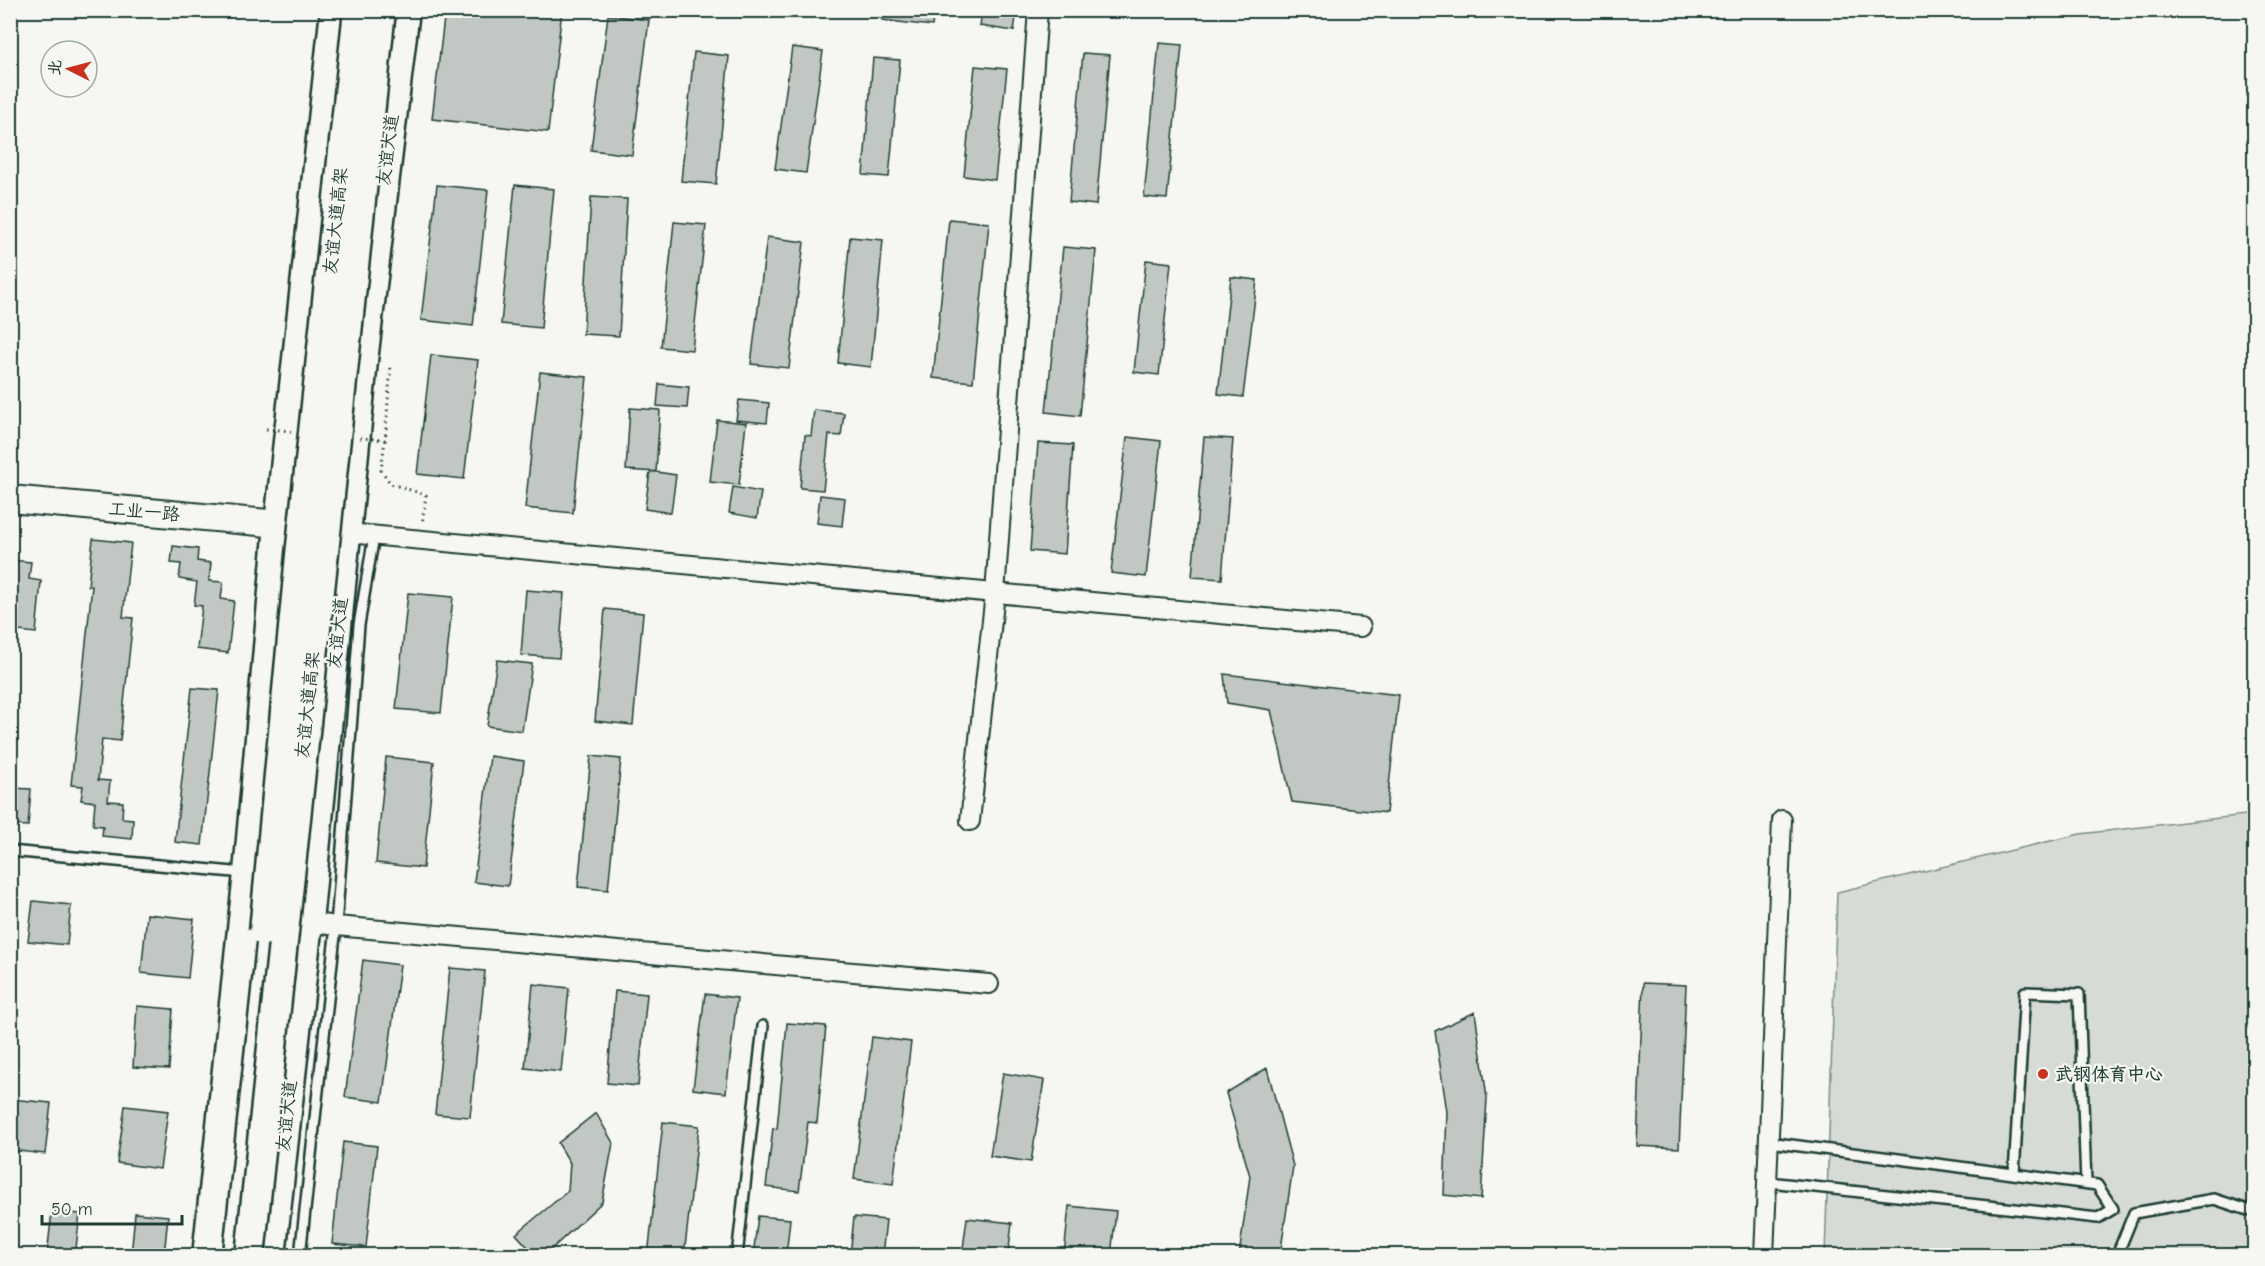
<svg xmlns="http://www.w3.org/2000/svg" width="2265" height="1266" viewBox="0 0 2265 1266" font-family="'Comic Neue','LXGW WenKai TC',sans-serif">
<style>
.green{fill:#d6dbd6;stroke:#7a8c85;stroke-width:1.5}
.building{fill:#c1c8c3;stroke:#1f3d34;stroke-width:1.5}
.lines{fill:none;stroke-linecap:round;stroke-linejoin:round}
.service-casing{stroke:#1f3d34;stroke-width:14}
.minor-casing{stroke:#1f3d34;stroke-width:22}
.secondary-casing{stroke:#1f3d34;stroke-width:30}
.primary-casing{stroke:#1f3d34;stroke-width:33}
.path{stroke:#1f3d34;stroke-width:3;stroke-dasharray:1.5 4.5;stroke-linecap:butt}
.service{stroke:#f6f6f2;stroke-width:9}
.minor{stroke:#f6f6f2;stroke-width:18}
.secondary{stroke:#f6f6f2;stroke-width:26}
.primary{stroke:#f6f6f2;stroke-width:28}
.primary-bridge-casing{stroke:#1f3d34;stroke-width:33;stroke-linecap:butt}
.path-bridge{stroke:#1f3d34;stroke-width:3;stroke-dasharray:1.5 4.5;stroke-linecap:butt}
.primary-bridge{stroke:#f6f6f2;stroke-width:28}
.poi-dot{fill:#c8321e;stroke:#f6f6f2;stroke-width:2}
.labels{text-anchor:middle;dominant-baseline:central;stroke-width:4.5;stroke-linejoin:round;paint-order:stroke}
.street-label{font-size:18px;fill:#1f3d34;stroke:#f6f6f2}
.poi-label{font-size:18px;font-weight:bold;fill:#1f3d34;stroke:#f6f6f2;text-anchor:start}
</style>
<rect width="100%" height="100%" fill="#f6f6f2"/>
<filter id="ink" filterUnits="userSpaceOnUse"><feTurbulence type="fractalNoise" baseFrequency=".0167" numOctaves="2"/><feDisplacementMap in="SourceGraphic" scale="12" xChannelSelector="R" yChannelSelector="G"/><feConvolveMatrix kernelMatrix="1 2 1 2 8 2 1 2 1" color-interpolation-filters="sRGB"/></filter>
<g filter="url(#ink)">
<path class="green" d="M2254,814V1255L1825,1256L1837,892L2080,834Z"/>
<path class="building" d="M445,10H562L548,132L432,119Z
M882,10H934L932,26L882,20Z
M982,10H1017L1014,31L980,26Z
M608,15L649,20L632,155L591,150Z
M1159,43L1182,45L1167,199L1144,197Z
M792,47L823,51L806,173L775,169Z
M694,52L729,56L716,184L681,181Z
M1083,53L1110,55L1096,205L1069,202Z
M873,58L900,60L889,177L863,175Z
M975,66L1007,69L995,180L964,176Z
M437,185L488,190L473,326L421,320Z
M515,185L554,189L541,328L501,324Z
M591,197L627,199L619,336L583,334Z
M949,219L989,223L973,382L933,378Z
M674,222L706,225L692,350L661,347Z
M767,237L804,242L789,368L751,364Z
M850,237L883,240L871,367L838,363Z
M1063,247L1096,250L1080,416L1046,412Z
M1146,260L1171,263L1159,375L1134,372Z
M1231,277L1257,280L1243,397L1218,394Z
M431,355L478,360L464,479L417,474Z
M540,372L587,377L573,513L525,508Z
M659,384L689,387L687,408L657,406Z
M739,400L769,403L767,423L736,420Z
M630,408L660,410L656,472L626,470Z
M814,410L844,413L841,436L829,435L823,490L800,488L805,435L811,436Z
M717,420L746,423L739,485L710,482Z
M1127,437L1161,441L1146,577L1111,573Z
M1204,437L1233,439L1222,579L1192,577Z
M1038,443L1073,445L1065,554L1030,551Z
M650,471L676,475L671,513L645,509Z
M733,487L761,492L757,518L729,513Z
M820,495L845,498L842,526L817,523Z
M93,539L131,543L123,617L133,618L120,741L102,739L98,780L110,781L108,801L123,802L122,818L133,819L132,839L102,836L103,826L93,825L95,802L81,800L83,786L71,785L92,586H88Z
M173,546L198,549L197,561L211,563L209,581L223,582L221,599L234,601L228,653L197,649L202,606L194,605L197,582L179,579L181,564L171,563Z
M10,560L31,562L29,579L41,581L36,633L10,630Z
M526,590L564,593L559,658L521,655Z
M408,593L453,597L441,713L396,709Z
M605,609L643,613L633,725L595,721Z
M497,660L532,664L522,731L487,726Z
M1224,674L1399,695L1386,813L1292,802L1271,710L1227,703Z
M192,688L219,690L202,845L175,842Z
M490,756L524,761L508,886L474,882Z
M591,756L621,759L608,890L578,887Z
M386,757L434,762L423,868L376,863Z
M10,788L31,789L28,826L10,825Z
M33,901L71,905L67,945L28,941Z
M147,914L194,919L188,978L141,973Z
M363,960L400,965L382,1102L345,1097Z
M450,968L485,971L470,1117L435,1114Z
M1643,983L1686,985L1679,1148L1637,1146Z
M533,984L569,988L561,1072L525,1068Z
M615,991L647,994L638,1086L607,1083Z
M705,994L737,998L726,1093L693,1089Z
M137,1006L173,1009L169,1069L133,1067Z
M1475,1012L1487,1098L1481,1199L1444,1195L1447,1112L1435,1031Z
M787,1023L826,1026L817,1123L808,1122L799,1191L766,1187L773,1128L777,1129Z
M872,1037L911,1042L893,1184L854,1179Z
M1267,1068L1293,1166L1280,1256H1239L1250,1176L1226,1093Z
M1003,1073L1044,1080L1031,1162L990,1156Z
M10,1099L51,1103L45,1154L10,1150Z
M125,1106L168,1111L160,1169L117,1163Z
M596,1113L613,1143L602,1202L544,1256H536L516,1234L568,1191L570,1163L558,1143Z
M663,1122L699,1126L684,1256H648Z
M343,1142L377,1146L366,1247L332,1244Z
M1069,1206L1116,1211L1111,1256H1064Z
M52,1211L80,1214L75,1256H47Z
M135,1213L168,1216L164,1256H131Z
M758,1216L790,1219L786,1256H753Z
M854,1217L886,1220L882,1256H850Z
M967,1218L1012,1223L1008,1256H962Z"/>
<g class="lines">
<defs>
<path id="service" d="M10,851L244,873
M2014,1174L2025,992L2079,994L2086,1183
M1768,1182L2098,1218L2113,1209L2097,1185L1769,1142
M300,1256L336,926L359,625L374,536
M737,1256L763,1026
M2120,1256L2119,1250L2134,1213L2214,1199L2254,1212"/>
<path id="minor" d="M337,532L1361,627
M970,821L995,593L1038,10
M308,922L336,926L989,984
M1764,1256L1782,820"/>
<path id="secondary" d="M10,499L279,524"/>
<path id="primary" d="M207,1256L248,873L279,524L335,10
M271,1256L308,922L363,361L405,10"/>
</defs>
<use href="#service" class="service-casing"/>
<use href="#minor" class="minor-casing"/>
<use href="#secondary" class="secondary-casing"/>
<use href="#primary" class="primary-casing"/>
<path class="path" d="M385,440L381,470L391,484L426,495L422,524"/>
<use href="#service" class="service"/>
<use href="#minor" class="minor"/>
<use href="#secondary" class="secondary"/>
<use href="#primary" class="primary"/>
<defs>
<path id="primary-bridge" d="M264,931L300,555L358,10
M250,1256L381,10"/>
</defs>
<use href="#primary-bridge" class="primary-bridge-casing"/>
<path class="path-bridge" d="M266,429L291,431
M360,438L385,440L391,364"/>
<use href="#primary-bridge" class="primary-bridge"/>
</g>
</g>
<circle class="poi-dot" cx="2043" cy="1074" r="6"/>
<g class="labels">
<g class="street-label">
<text transform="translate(388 150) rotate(-83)">友谊大道</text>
<text transform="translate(336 221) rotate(-84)">友谊大道高架</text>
<text transform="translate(144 512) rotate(5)">工业一路</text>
<text transform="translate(338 633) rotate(-84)">友谊大道</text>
<text transform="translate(308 705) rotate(-84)">友谊大道高架</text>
<text transform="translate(287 1116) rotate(-84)">友谊大道</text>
</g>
<g class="poi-label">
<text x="2055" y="1074">武钢体育中心</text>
</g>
</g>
<rect width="2265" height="1266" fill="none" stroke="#f6f6f2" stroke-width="36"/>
<rect x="18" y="18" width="2229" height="1230" fill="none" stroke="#1f3d34" stroke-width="2" filter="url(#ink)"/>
<g transform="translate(69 69) rotate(276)"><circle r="28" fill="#f6f6f2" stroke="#a0aca6" stroke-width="1.5"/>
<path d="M0-4.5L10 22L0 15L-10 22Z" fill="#c8321e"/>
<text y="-9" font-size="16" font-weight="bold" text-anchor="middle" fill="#1f3d34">北</text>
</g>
<path d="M42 1215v9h140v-9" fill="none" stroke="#1f3d34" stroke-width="3"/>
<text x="51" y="1215" font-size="18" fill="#1f3d34" stroke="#f6f6f2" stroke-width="4.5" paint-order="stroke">50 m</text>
</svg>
